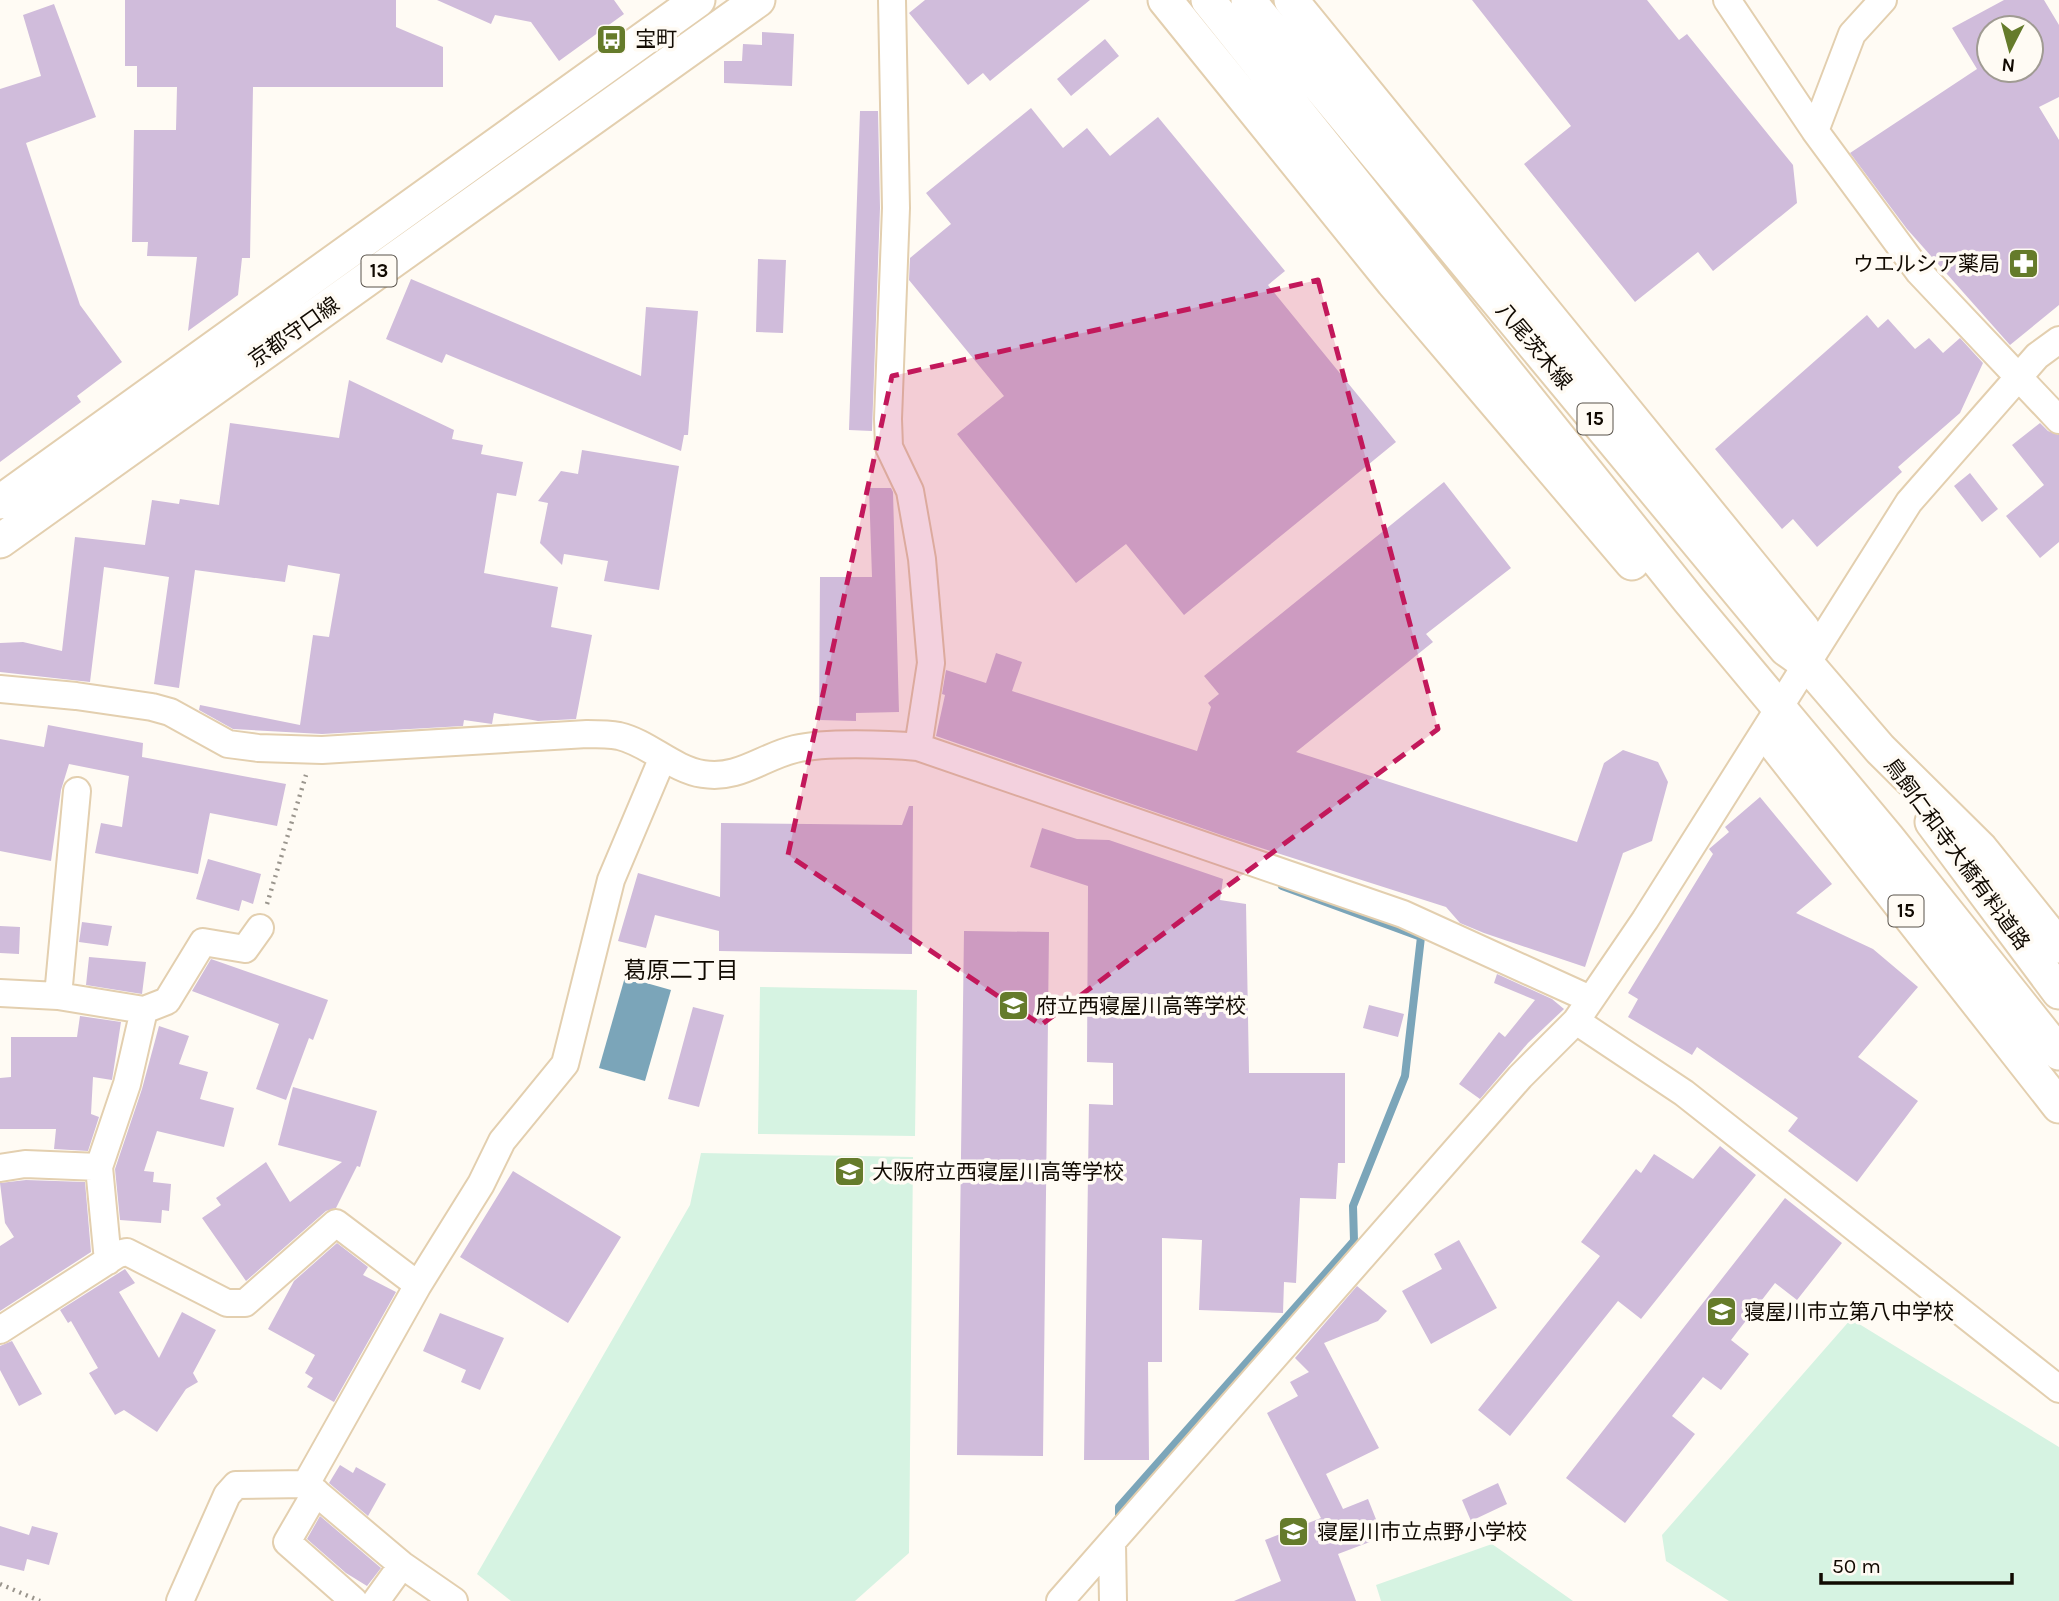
<svg xmlns="http://www.w3.org/2000/svg" width="2059" height="1601" viewBox="0 0 2059 1601" font-family="Karla,'Noto Sans JP',sans-serif">
<style>
.green{fill:#d6f3e2}
.water{fill:#7ba5b9}
.lines{fill:none;stroke-linecap:round;stroke-linejoin:round}
.stream{stroke:#7ba5b9;stroke-width:8}
.building{fill:#d0bcdb;fill-rule:evenodd}
.minor-casing{stroke:#e3cfaf;stroke-width:30}
.major-casing{stroke:#e3cfaf;stroke-width:37}
.path{stroke:#9a958d;stroke-width:4.5;stroke-dasharray:2 5;stroke-linecap:butt}
.minor{stroke:#fff;stroke-width:26}
.major{stroke:#fff;stroke-width:33}
.marked{fill:#c2185b;fill-opacity:0.2;stroke:#c2185b;stroke-width:5;stroke-dasharray:14 9;stroke-linejoin:round}
.labels{text-anchor:middle;dominant-baseline:central;stroke-width:7;stroke-linejoin:round;paint-order:stroke}
.shield{fill:#fffbf4;stroke:#58524b;stroke-width:2}
.shield-label{font-size:19px;font-weight:bold;fill:#110a02}
.poi-label{font-size:21px;fill:#110a02;stroke:#fffbf4;text-anchor:start}
.street-label{font-size:21px;fill:#110a02;stroke:#fffbf4}
.neighbourhood-label{font-size:23px;fill:#110a02;stroke:#fffbf4}
</style>
<rect width="100%" height="100%" fill="#fffbf4"/>
<path class="green" d="M760,987L917,990L915,1136L758,1134Z
M701,1153L913,1157L909,1553L855,1601H511L477,1574L690,1205Z
M1851,1319L2059,1447V1601H1729L1666,1561L1662,1535Z
M1492,1544L1573,1601H1381L1376,1585Z"/>
<path class="water" d="M625,977L671,990L645,1081L599,1068Z"/>
<g class="lines">
<path class="stream" d="M1119,1518V1507L1354,1241L1353,1206L1405,1076L1421,937L1282,886"/>
</g>
<path class="building" d="M125,0H396V27L443,47V87H253L250,258H242L238,295L188,331L197,257L147,256L148,242H132L134,130H176L177,87H137V66H125Z
M437,0H614L624,14L559,61L531,22L495,15L491,24Z
M925,0H1090L990,81L983,73L968,85L909,13Z
M1472,0H1647L1679,40L1687,34L1793,165L1797,203L1713,271L1698,252L1635,302L1524,164L1571,126Z
M2004,0H2044L2059,25V97L2039,107L2059,140V305L2010,345L1907,229L1850,153L1977,69L1952,28ZM1989,28H2031V70H1989Z
M54,4L96,117L26,143L80,305L122,362L77,396L81,402L0,462V89L41,76L23,15Z
M762,32L794,34L792,86L724,83V61H742L743,44L762,45Z
M1105,39L1119,56L1071,96L1057,79Z
M1031,108L1063,148L1087,128L1110,156L1158,117L1285,271L1268,285L1396,442L1184,615L1126,544L1076,583L957,434L1004,396L909,280L910,258L951,224L926,193Z
M860,111H878L880,208L872,431L849,430Z
M758,259L786,260L783,333L756,332Z
M411,279L641,376L646,307L698,311L688,435H684L681,451L446,354L442,363L386,339Z
M1867,315L1878,328L1888,319L1915,349L1929,338L1943,353L1960,338L1983,363L1960,413L1898,467L1902,472L1817,547L1793,519L1782,529L1715,449Z
M349,380L454,430L452,439L483,445L481,454L523,462L516,496L497,493L484,573L558,587L551,627L592,635L576,719L538,721L494,713L492,724L464,720L463,726L322,734L233,729L199,710L200,705L300,725L313,635L329,637L340,574L288,565L285,582L195,570L179,688L154,684L169,577L104,567L90,682L0,672V643L23,642L62,651L75,537L145,545L152,500L179,504L180,499L219,505L230,423L339,438Z
M2040,423L2048,431L2059,435V542L2040,558L2006,516L2044,485L2012,445Z
M582,450L679,466L659,590L604,581L608,561L564,554L562,565L540,543L548,503L538,501L561,471L578,474Z
M1970,473L1998,509L1982,522L1954,486Z
M1444,482L1511,568L1426,634L1433,642L1296,752L1577,842L1604,763L1623,750L1658,762L1668,782L1652,841L1623,853L1585,967L1484,933L1460,923L1446,907L1230,838L936,736L945,695L942,694L946,670L986,683L996,653L1022,662L1012,691L1197,751L1211,707L1208,703L1219,694L1204,676Z
M869,488H891L893,492L899,712L856,713V721L819,720L820,577H872Z
M48,725L143,743L142,757L286,784L277,826L210,813L198,874L95,853L101,823L122,827L129,776L69,764L61,790L51,861L0,851V739L44,747Z
M1760,797L1832,884L1796,913L1873,949L1918,987L1858,1057L1918,1101L1857,1182L1788,1131L1798,1118L1697,1047L1692,1055L1628,1017L1638,999L1628,993L1713,854L1709,849L1729,832L1725,827Z
M909,806H913L912,954L719,951V931L655,915L646,948L618,941L638,873L720,897L721,823L902,825Z
M1042,828L1077,839L1109,840L1223,879L1220,900L1246,904L1249,1073H1345V1163H1338L1336,1199L1300,1198L1296,1283L1284,1282L1283,1313L1199,1310L1202,1240L1162,1238V1362H1148L1149,1460H1084L1089,1104L1113,1105V1063L1087,1062L1088,886L1030,867Z
M208,859L261,874L253,904L242,900L239,911L196,899Z
M82,922L112,926L108,946L79,942Z
M0,926L20,927L19,954L0,953Z
M964,931L1049,932L1043,1456L957,1455Z
M89,957L146,962L142,994L86,985Z
M211,959L328,1000L313,1040L309,1038L286,1100L256,1089L279,1024L192,991Z
M1497,974L1552,999L1564,1009L1528,1043L1480,1099L1459,1084L1499,1032L1505,1037L1535,1000L1494,983Z
M1369,1005L1404,1014L1398,1037L1363,1028Z
M693,1007L724,1015L699,1107L668,1099Z
M80,1016L121,1022L112,1080L93,1077L91,1114L99,1117L88,1151L54,1149L56,1129H0V1078L11,1077V1037H77Z
M159,1026L189,1036L179,1064L208,1072L200,1099L234,1108L224,1147L157,1131L144,1171L154,1172L153,1182L171,1184L169,1211L162,1210L161,1223L120,1220L115,1169L142,1089Z
M293,1087L377,1111L360,1167L357,1166L336,1208L326,1211L246,1281L202,1218L221,1205L216,1198L266,1162L290,1202L342,1162L278,1145Z
M1720,1146L1756,1175L1641,1319L1618,1301L1510,1436L1478,1410L1600,1256L1581,1242L1636,1169L1641,1173L1654,1154L1693,1179Z
M513,1171L621,1237L568,1323L460,1257Z
M26,1180L85,1182L91,1252L0,1311V1246L14,1237L5,1223L0,1183Z
M1785,1198L1842,1243L1797,1300L1775,1283L1731,1340L1749,1354L1721,1390L1703,1377L1672,1416L1695,1434L1625,1523L1566,1478Z
M1459,1240L1497,1308L1431,1344L1402,1291L1442,1269L1434,1254Z
M337,1243L368,1267L363,1275L396,1292L334,1402L307,1387L313,1378L305,1373L315,1355L268,1329L294,1281Z
M125,1269L135,1283L119,1292L159,1358L182,1312L216,1330L193,1373L198,1382L186,1389L157,1432L124,1410L115,1415L89,1373L98,1368L71,1321L68,1323L60,1310Z
M1357,1286L1387,1311L1378,1321L1324,1343L1379,1448L1326,1474L1343,1509L1368,1499L1383,1537L1338,1554L1356,1601H1234L1281,1581L1265,1540L1321,1518L1267,1413L1298,1396L1290,1382L1309,1372L1295,1358Z
M440,1313L504,1338L480,1390L461,1382L466,1370L423,1351Z
M12,1341L42,1394L19,1406L0,1370V1346Z
M340,1465L353,1473L356,1467L386,1484L368,1516L329,1483Z
M1498,1483L1507,1504L1471,1521L1462,1500Z
M320,1516L381,1568L367,1586L346,1573L307,1539Z
M0,1526L29,1535L32,1526L58,1533L49,1565L27,1559L24,1571L0,1565Z"/>
<g class="lines">
<defs>
<path id="minor" d="M892,0L896,208L888,419L889,447L910,491L922,559L931,663L918,747
M1727,0L1815,131L1919,272L2059,420
M1815,131L1852,34L1883,0
M0,689L76,696L152,707L170,712L228,744L258,748L322,750L587,734C598,734 609,734 619,736C649,743 672,769 703,774C738,780 762,757 795,749C824,742 887,744 918,747L1403,914L1590,999
M0,993L58,996L77,791
M58,996L144,1010
M1576,1021L1684,1093L2059,1389
M99,1167L108,1261
M0,1168L25,1164L99,1167L127,1084L144,1010L167,1001L203,942L245,949L260,928
M0,1330L118,1254L127,1252L227,1303H245L336,1223L418,1285
M306,1484L402,1565L454,1601
M316,1492L287,1542L354,1601
M1112,1544L1113,1601
M180,1601L227,1495L236,1485L306,1484L418,1285L481,1184L502,1141L565,1064L611,880L663,757
M376,1601L402,1565
M1060,1601L1520,1077L1576,1021L1645,920L1909,502L2037,356L2059,340"/>
<path id="major" d="M1165,0L1393,282L1632,563
M1208,0L1689,600L1887,837L2059,1053
M1248,0L1786,649L1807,664L1880,749L1981,849L2059,946
M1291,0L1803,629L1807,664
M0,502L698,0
M0,541L758,0
M1780,707L1777,747L2059,1106
M1932,822L2059,992"/>
</defs>
<use href="#minor" class="minor-casing"/>
<use href="#major" class="major-casing"/>
<path class="path" d="M267,904L306,775
M0,1584L40,1601"/>
<use href="#minor" class="minor"/>
<use href="#major" class="major"/>
</g>
<path class="marked" d="M1318,280L1438,729L1041,1025L788,855L892,376Z"/>
<defs>
<symbol id="bus-square" viewBox="-11 -11 22 22"><rect x="-9" y="-9" width="18" height="18" rx="4" fill="#657b2b" stroke="#fffbf4"/><path d="M-5-6H5V4H4V6H2V4H-2V6H-4V4H-5ZM-3.5-4V0h7V-4ZM-3.5 1.2v1.5H-2V1.2ZM2 1.2v1.5H3.5V1.2Z" fill="#fff"/></symbol>
<symbol id="pharmacy-square" viewBox="-11 -11 22 22"><rect x="-9" y="-9" width="18" height="18" rx="4" fill="#657b2b" stroke="#fffbf4"/><path d="M-2-6h4v4h4v4h-4v4h-4v-4h-4v-4h4Z" fill="#fff"/></symbol>
<symbol id="school-square" viewBox="-11 -11 22 22"><rect x="-9" y="-9" width="18" height="18" rx="4" fill="#657b2b" stroke="#fffbf4"/><path d="M0-5L7-2L0 1L-7-2ZM-4 1L0 2.5L4 1V4Q0 6-4 4Z" fill="#fff"/></symbol>
</defs>
<g fill-rule="evenodd">
<use href="#bus-square" x="594" y="22" width="35" height="35"/>
<use href="#pharmacy-square" x="2006" y="246" width="35" height="35"/>
<use href="#school-square" x="996" y="988" width="35" height="35"/>
<use href="#school-square" x="832" y="1154" width="35" height="35"/>
<use href="#school-square" x="1704" y="1294" width="35" height="35"/>
<use href="#school-square" x="1276" y="1514" width="35" height="35"/>
</g>
<g class="labels">
<g class="shield">
<rect x="361.5" y="255.5" width="35" height="31" rx="5"/>
<rect x="1577.5" y="403.5" width="35" height="31" rx="5"/>
<rect x="1888.5" y="895.5" width="35" height="31" rx="5"/>
</g>
<g class="shield-label">
<text x="379" y="271">13</text>
<text x="1595" y="419">15</text>
<text x="1906" y="911">15</text>
</g>
<g class="poi-label">
<text x="635" y="39">宝町</text>
<text x="2000" y="264" text-anchor="end">ウエルシア薬局</text>
<text x="1036" y="1006">府立西寝屋川高等学校</text>
<text x="872" y="1172">大阪府立西寝屋川高等学校</text>
<text x="1744" y="1312">寝屋川市立第八中学校</text>
<text x="1317" y="1532">寝屋川市立点野小学校</text>
</g>
<g class="street-label">
<text transform="translate(294 332) rotate(-35)">京都守口線</text>
<text transform="translate(1534 346) rotate(50)">八尾茨木線</text>
<text transform="translate(1957 854) rotate(54)">鳥飼仁和寺大橋有料道路</text>
</g>
<g class="neighbourhood-label">
<text x="681" y="970">葛原二丁目</text>
</g>
</g>
<g transform="translate(2010 49) rotate(186)"><circle r="33" fill="#fffbf4" stroke="#a09b93" stroke-width="2"/>
<path d="M0-5L12 26L0 18L-12 26Z" fill="#657b2b"/>
<text y="-10" font-size="19" font-weight="bold" text-anchor="middle" fill="#110a02">N</text>
</g>
<path d="M1821 1573v10h191v-10" fill="none" stroke="#110a02" stroke-width="3.5"/>
<text x="1832" y="1573" font-size="21" fill="#110a02" stroke="#fffbf4" stroke-width="5" paint-order="stroke">50 m</text>
</svg>
